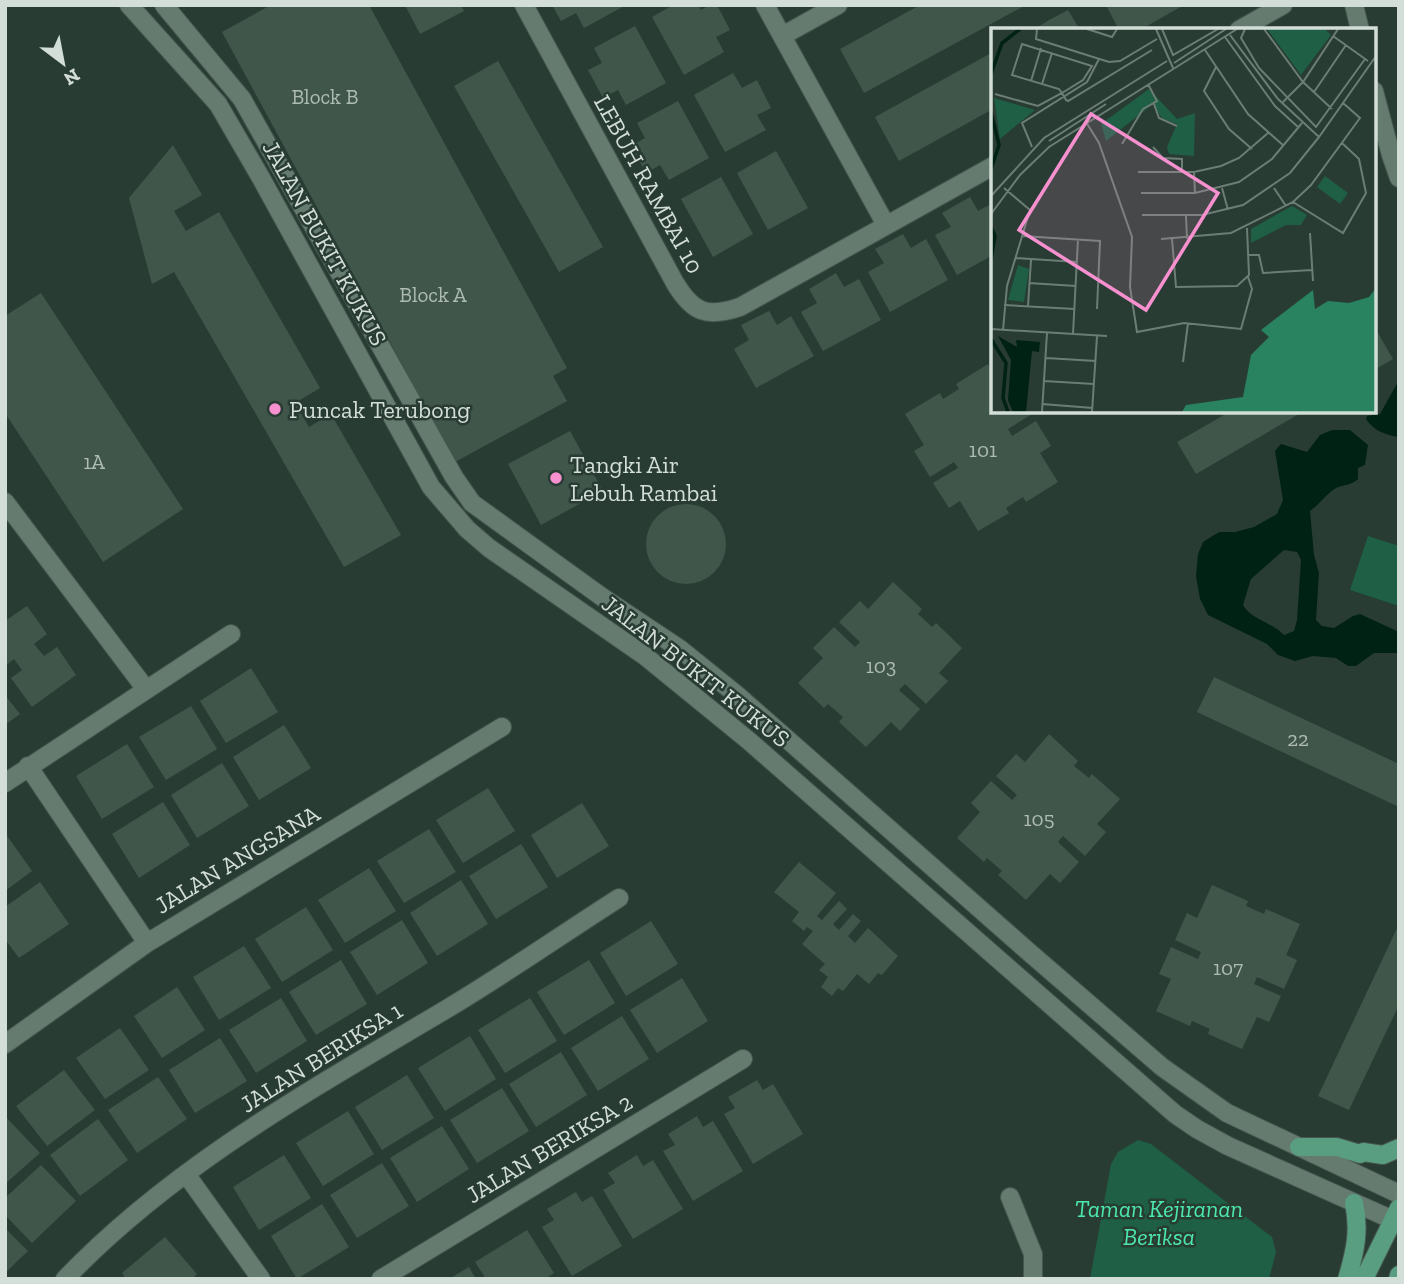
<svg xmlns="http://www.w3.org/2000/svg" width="1404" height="1284" viewBox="0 0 1404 1284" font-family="'Zilla Slab',serif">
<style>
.green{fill:#1e5f45}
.water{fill:#002214;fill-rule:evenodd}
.building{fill:#40564b}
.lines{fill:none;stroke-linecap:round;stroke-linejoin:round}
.minor-casing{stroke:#46574f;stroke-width:20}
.major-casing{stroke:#46574f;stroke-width:20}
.minor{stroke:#657b70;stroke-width:18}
.major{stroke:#599e80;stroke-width:18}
.poi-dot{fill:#f690cf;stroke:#283c33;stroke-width:2.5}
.labels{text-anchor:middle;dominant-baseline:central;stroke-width:5;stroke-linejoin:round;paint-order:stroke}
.number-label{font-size:21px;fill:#aebcb4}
.street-label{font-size:24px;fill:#d2ded7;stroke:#283c33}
.poi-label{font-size:24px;fill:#d2ded7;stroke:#283c33;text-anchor:start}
.park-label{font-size:24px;font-style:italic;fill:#4ce8ab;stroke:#283c33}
.inset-river{fill:none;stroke:#002214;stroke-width:3.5}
.inset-road{fill:none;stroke:#6c7d75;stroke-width:2}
.view{fill:#f690cf;fill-opacity:0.15;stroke:#f690cf;stroke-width:3.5}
.inset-edge{fill:none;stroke:#d2ded7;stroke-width:3.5}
</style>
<rect width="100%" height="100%" fill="#283c33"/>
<path class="green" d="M1368,536L1399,546V606L1350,590Z
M1138,1140L1151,1144L1272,1237L1276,1252L1269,1279H1090L1111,1164L1118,1152Z"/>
<path class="water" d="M1399,380V437C1385,435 1374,431 1366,419L1367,416L1380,414Z
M1332,430H1350L1368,445L1365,465L1358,468V479C1351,486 1344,484 1336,488C1326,494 1320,504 1310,511L1314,555L1319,573L1316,620L1322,626L1334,628L1353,616L1360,614L1399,632L1398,653H1374L1356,666H1348L1336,658L1313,656L1295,661L1278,655L1267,644L1208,615L1200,599L1196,576L1198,554L1203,542L1219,532H1235L1254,527L1277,514L1283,500L1275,451L1281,444L1307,452L1320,435ZM1284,550L1297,552L1301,560L1297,620L1294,631L1284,635C1272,622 1252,620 1243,605L1251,579Z"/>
<path class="building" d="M271,5H369L567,368L553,376L567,401L455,462L222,32Z
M405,5H461L464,11L420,34Z
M552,5H626L584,28L576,13L561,21Z
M673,5H698L701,10L710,5H717L730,30L716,37L724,52L684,75L652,17Z
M920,5H1026L864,93L840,49Z
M1106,5H1184L1140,30H1119Z
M1068,10L1080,30H1033L1049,20Z
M635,26L666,83L626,105L618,90L603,98L588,70L602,63L594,48Z
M993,52V109L899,161L875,117Z
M498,61L603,247L559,272L454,86Z
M733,73L742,88L757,80L771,108L757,115L766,130L725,152L694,95Z
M678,101L709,158L669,180L660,165L646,173L631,146L645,138L637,123Z
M173,145L202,195L174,211L186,231L219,212L320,388L295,403L309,427L331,414L401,535L344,567L174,272L152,284L129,198Z
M776,151L808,208L768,230L737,173Z
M721,177L753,234L713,257L681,199Z
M970,197L978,211L993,203V255L957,275L935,235L951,227L942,213Z
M903,234L911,248L926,239L948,280L890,312L868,272L884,263L875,249Z
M836,273L844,287L859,279L881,320L823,351L801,312L817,303L809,289Z
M41,293L183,509L103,562L5,413V316Z
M769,311L777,325L791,316L814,356L756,388L734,349L749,340L741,325Z
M1374,326L1393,359L1374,370Z
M988,364L993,372V411H1031L1032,414L1008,429L1012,436L1036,421L1051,446L1040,453L1058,482L1026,502L1023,497L1006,508L1009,513L978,531L960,501L949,508L933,483L958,468L954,462L930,477L914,451L924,445L905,414L940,393L943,399L959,389L956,384Z
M1231,411H1304L1196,474L1177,442Z
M570,431L603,491L541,525L508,464Z
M646 544a40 40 0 1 1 80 0a40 40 0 1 1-80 0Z
M893,582L922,609L918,614L932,627L936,623L962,648L939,673L948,681L926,704L905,684L899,690L920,709L900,731L891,722L866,747L839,722L843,717L828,704L824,708L798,683L823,658L813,648L834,627L855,647L860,642L839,622L860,601L868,609Z
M27,606L47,634L34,644L44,656L57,647L76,675L32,707L11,678L22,670L14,659L5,666V621Z
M251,668L278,712L226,743L200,701Z
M1214,677L1399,764V807L1197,712Z
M5,695L20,714L5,725Z
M191,706L217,749L166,780L139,737Z
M284,725L311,768L259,800L233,757Z
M1049,734L1078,761L1074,766L1089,778L1092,774L1120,799L1097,824L1106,832L1085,856L1063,836L1058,842L1079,862L1060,883L1050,874L1026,900L998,875L1002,871L987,858L984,862L957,838L980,812L971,803L991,781L1012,800L1017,795L996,776L1016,754L1025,762Z
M127,744L154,787L102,819L76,776Z
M222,763L249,806L197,838L171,795Z
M488,788L515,831L463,863L436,820Z
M163,802L190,845L139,878L112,834Z
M582,803L609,846L557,878L531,835Z
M429,829L456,872L404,903L377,861Z
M5,833L32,871L5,891Z
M521,844L548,887L496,919L469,876Z
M799,862L836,893L817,916L822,920L839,901L847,909L833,924L839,930L853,914L861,921L848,936L855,943L868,928L898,956L882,975L878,973L869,984L857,974L843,991L838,988L832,996L821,987L828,977L819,970L825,964L802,944L813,931L807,927L804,931L792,921L799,912L774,892Z
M369,868L396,911L345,943L318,900Z
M461,880L488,924L437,956L410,913Z
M40,882L69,924L19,958L5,939V907Z
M1212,885L1248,901L1246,906L1264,914L1266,909L1300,924L1286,955L1297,960L1284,989L1257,977L1254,984L1281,996L1269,1022L1257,1017L1242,1049L1208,1034L1210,1029L1192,1021L1190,1026L1156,1011L1171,979L1159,974L1171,947L1198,959L1201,952L1175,940L1187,913L1197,918Z
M306,907L333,950L282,982L255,939Z
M402,920L428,963L377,995L350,952Z
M651,921L678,964L626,996L600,953Z
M1399,924V1005L1349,1110L1318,1096Z
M244,946L271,988L219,1020L193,977Z
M341,960L367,1004L316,1035L289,992Z
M589,960L615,1003L564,1035L537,992Z
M682,978L708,1021L657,1053L630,1010Z
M177,987L205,1030L162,1058L134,1016Z
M281,998L307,1041L256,1073L229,1030Z
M530,998L557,1041L505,1073L478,1030Z
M622,1016L649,1059L598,1091L571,1048Z
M120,1028L149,1070L105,1099L76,1058Z
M470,1036L496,1079L445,1111L418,1068Z
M220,1038L247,1081L195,1113L169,1070Z
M561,1052L587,1095L536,1127L509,1084Z
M64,1070L95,1110L47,1146L16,1106Z
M407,1075L434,1118L382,1150L355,1107Z
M158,1077L187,1119L137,1153L108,1110Z
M757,1080L763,1090L773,1084L803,1134L753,1164L724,1114L735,1108L728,1097Z
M502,1088L529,1131L477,1163L450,1120Z
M348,1111L374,1154L323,1186L296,1143Z
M5,1116L40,1153L5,1184Z
M697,1116L703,1127L713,1121L743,1171L693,1201L663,1151L675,1145L668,1134Z
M98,1119L128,1160L80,1196L50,1155Z
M442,1126L469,1169L417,1202L390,1158Z
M284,1155L311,1198L259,1230L233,1187Z
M637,1155L643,1166L653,1160L683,1209L633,1239L603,1190L615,1183L608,1173Z
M382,1163L409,1206L357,1238L330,1195Z
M41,1165L76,1201L32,1243L5,1215V1198Z
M576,1192L582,1202L592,1196L622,1246L572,1276L542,1227L554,1220L547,1209Z
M322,1204L349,1247L297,1279L271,1236Z
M5,1228L28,1251L5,1273Z
M527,1230L554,1273L545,1279H486L475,1262Z
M165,1237L197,1274L192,1279H126L122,1273Z
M469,1267L476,1279H449Z"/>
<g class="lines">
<defs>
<path id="minor" d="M129,5L218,104L261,178L431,487L467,529L489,548L645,656L748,740L1175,1114L1197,1129L1228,1146L1393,1220
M164,5L242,99L454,477L472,503L602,597L680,649L737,695L1030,953L1162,1067L1227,1113L1399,1194
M524,5L675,283C693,313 707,318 740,307L993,166
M765,5L886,225
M1354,5L1360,30
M1239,30L1283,5
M782,36L838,5
M1374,91L1391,155L1399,178
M5,502L145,688
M28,766L147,943
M5,783L231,634
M5,1044L147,943L502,727
M186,1174L261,1279
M1010,1197L1033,1254V1279
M65,1279C173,1166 312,1089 445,1010C504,975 561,935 619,898
M381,1279L743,1059"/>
<path id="major" d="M1299,1147H1337L1360,1154L1363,1152L1383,1155L1399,1148
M1347,1279C1355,1252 1360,1231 1354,1203
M1364,1279L1399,1208
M1398,1279L1399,1275"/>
</defs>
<use href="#minor" class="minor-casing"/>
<use href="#major" class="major-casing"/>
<use href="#minor" class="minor"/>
<use href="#major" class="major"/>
</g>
<g class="poi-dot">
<circle cx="275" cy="409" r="7"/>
<circle cx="556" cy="478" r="7"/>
</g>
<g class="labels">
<g class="number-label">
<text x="325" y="96">Block B</text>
<text x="433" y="294">Block A</text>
<text x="983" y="449">101</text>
<text x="94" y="461">1A</text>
<text x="881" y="665">103</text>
<text x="1298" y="738">22</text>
<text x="1039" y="818">105</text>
<text x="1228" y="967">107</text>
</g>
<g class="street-label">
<text transform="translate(649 184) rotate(61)">LEBUH RAMBAI 10</text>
<text transform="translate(325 243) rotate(61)">JALAN BUKIT KUKUS</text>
<text transform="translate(696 671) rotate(38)">JALAN BUKIT KUKUS</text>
<text transform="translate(237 859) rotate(-31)">JALAN ANGSANA</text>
<text transform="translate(321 1057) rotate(-32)">JALAN BERIKSA 1</text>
<text transform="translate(549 1148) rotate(-31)">JALAN BERIKSA 2</text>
</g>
<g class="poi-label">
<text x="289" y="409">Puncak Terubong</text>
<text x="570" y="464">Tangki Air<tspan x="570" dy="28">Lebuh Rambai</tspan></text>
</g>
<g class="park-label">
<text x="1159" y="1208">Taman Kejiranan<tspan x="1159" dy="28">Beriksa</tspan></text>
</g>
</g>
<g transform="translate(991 28)">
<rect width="385" height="385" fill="#283c33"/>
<path d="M276,1H334L340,7L310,47ZM158,61L186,91L204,85L203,128L178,126L176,119L186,96L171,90L162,76L115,113L110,96ZM3,70L44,82L9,111ZM334,148L357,165L349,176L326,159ZM301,178L316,187L310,197H295L260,215V201ZM27,237L38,241L33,274L17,272Z" fill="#1e5f45"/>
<path d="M385,260V384H191L195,377L252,369L260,327L278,309L270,302L322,262L324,281L337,273L358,275L378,269Z" fill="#298360"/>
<path d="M7,308L26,319L25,312L49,314L48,324L41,323L35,384H22L17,372L20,332Z" fill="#002214"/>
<path class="inset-river" d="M0,46L11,15L29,1M0,84L8,117L0,141M0,199L4,208L0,232M0,311L15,335L12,370L17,384"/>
<path class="inset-road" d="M46,1L45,11L118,34L129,33L166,11M96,1L121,9L126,1M165,1L182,40M171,1L182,27L227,1M254,1L250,10L268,40L325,99L374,31M273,1L312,54L341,81M239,7L287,71L328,109L385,28M342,8L377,33M234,9L284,78L307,99M214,22L257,86L293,118M183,35L235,1M225,39L213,63L238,101L261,121M40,53L50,20M51,56L61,25M323,64L355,17M4,66L47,78L71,65L92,52L101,38L31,16L21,47L68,61L71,65L75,72L77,73L161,22M292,74L312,54L347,1M163,76L168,90L186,98M95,94L108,115L141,209L139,259L146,304L193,295L250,301L261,261L257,249M58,113L115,76M131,116L152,81L166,73L157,56M41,119L31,95L96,54L108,31M162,119L172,130L191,131V144M147,144H203L230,138L248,130L277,105M203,144L204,165M231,160L237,182M283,160L295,178M150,165H204L248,154L281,131L311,95M0,168L53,110L176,33M302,174L352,205L375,165L368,131L351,115M0,186L29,147L58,119L246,1M151,187H211L252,177L299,145L328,109M195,188L196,211M319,205L322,253M31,208L109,213L106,281M170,211L240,205L302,174L320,157L369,90L352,75M181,211L185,259L246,258L258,247L256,200M258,227H268L272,245L321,242M24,230L86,234M38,255L85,258M13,277L84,281M37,278L40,232M0,301L116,308M12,302L16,258L39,182L13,160M82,306L87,211M0,330V381M55,330L105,333M192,334L197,295M53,353L103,356M51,376L102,380M51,384L56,305M101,384L106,308"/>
<path class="view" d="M100,86L227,165L155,282L28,202Z"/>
<rect width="385" height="385" class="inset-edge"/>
</g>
<rect width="1404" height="1284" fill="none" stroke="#d2ded7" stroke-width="14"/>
<g transform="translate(63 63) rotate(148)" stroke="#283c33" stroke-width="5" paint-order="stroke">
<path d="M0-5L12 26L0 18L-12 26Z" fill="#d2ded7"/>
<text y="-10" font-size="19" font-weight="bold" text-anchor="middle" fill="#d2ded7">N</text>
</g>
</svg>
